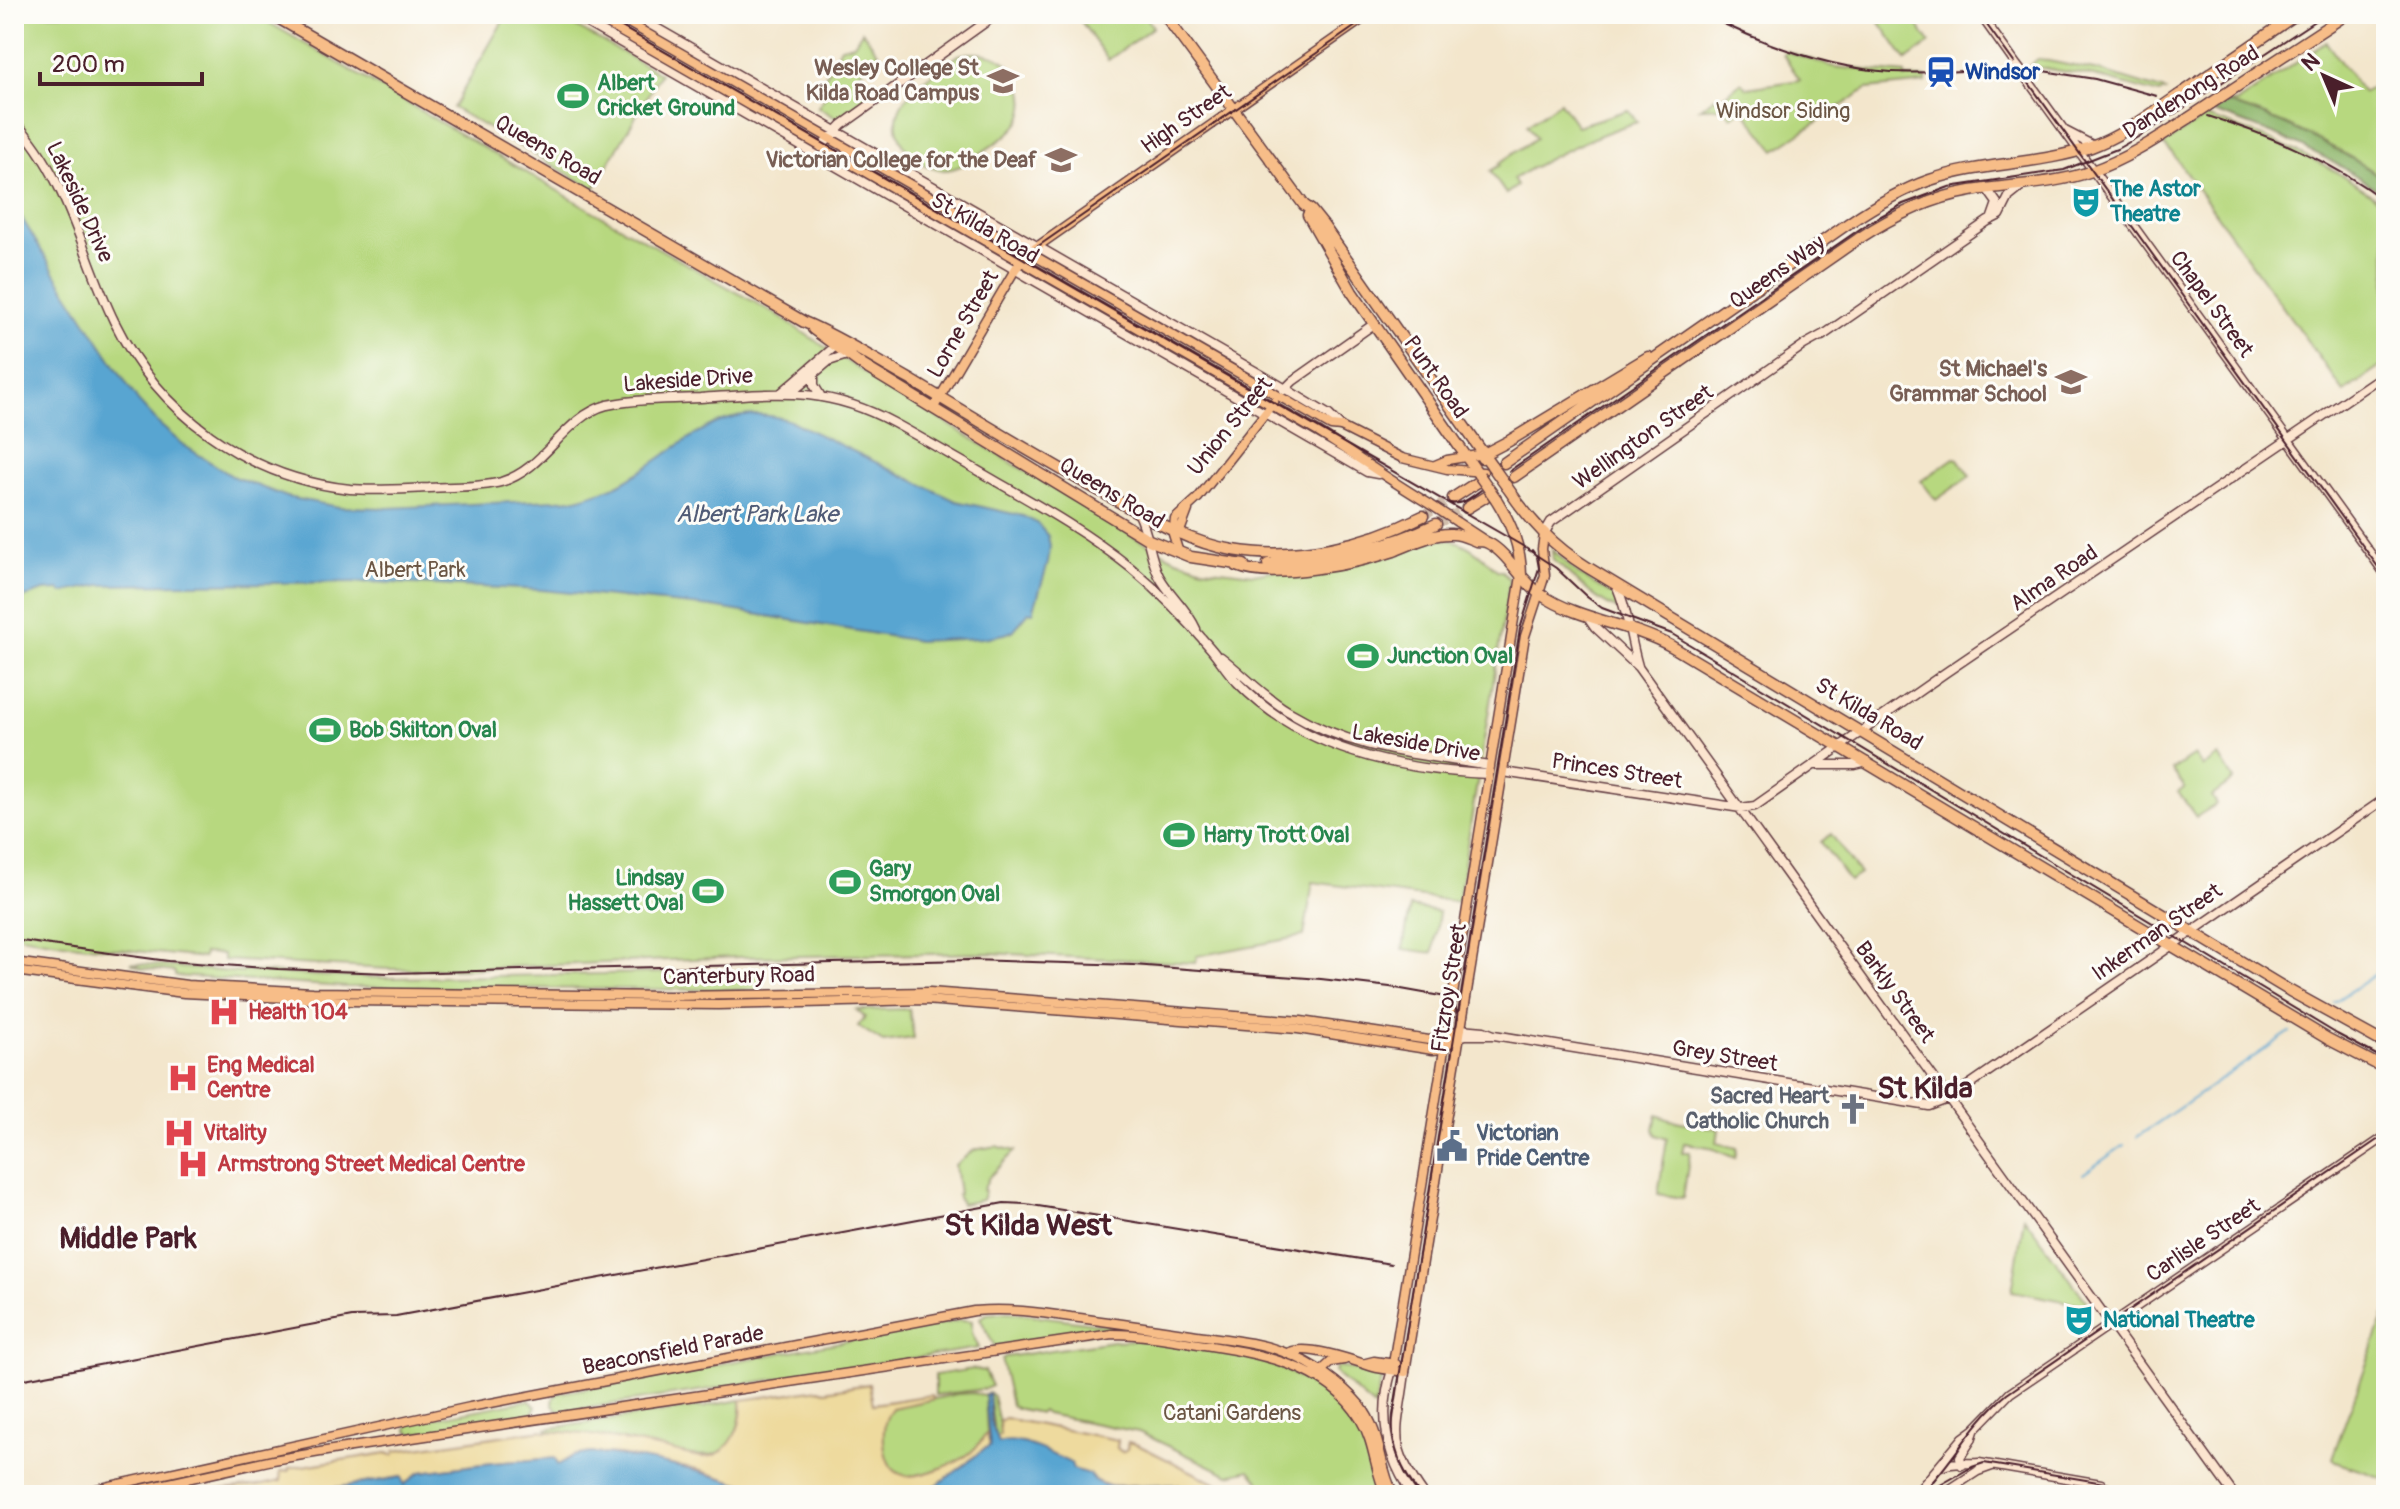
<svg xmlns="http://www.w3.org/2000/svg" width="2400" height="1509" viewBox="0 0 2400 1509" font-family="Pangolin,sans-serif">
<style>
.green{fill:#b7d87f;stroke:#807c55;stroke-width:2}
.forest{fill:#91b86e;stroke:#6e6c4c;stroke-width:2}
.sand{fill:#eeda9e;stroke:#9c7c64;stroke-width:2}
.water{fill:#58a5d1;stroke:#51627e;stroke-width:2}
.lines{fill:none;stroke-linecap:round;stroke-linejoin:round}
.stream{stroke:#58a5d1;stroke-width:2}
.highway-tunnel{stroke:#d1beac;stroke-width:10;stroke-dasharray:10 5;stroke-linecap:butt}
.secondary-casing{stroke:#633d43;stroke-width:11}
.primary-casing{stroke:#633d43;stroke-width:11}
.highway-casing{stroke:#633d43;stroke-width:13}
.secondary{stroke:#fce5cf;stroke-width:8}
.primary{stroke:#f7bd88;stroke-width:8}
.highway{stroke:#f7bd88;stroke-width:10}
.tram{stroke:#4a1f2b;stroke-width:2}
.rail{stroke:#4a1f2b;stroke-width:2}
.secondary-bridge-casing{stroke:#633d43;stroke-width:11;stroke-linecap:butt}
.primary-bridge-casing{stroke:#633d43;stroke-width:11;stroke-linecap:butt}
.highway-bridge-casing{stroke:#633d43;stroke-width:13;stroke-linecap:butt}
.secondary-bridge{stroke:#fce5cf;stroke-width:8}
.primary-bridge{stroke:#f7bd88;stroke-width:8}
.highway-bridge{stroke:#f7bd88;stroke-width:10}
.labels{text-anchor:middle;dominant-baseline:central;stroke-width:6;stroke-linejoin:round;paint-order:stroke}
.education-label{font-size:22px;font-weight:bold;fill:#785e54;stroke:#fdfcf7;text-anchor:end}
.transit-label{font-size:22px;font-weight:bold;fill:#164399;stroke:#fdfcf7;text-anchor:start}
.leisure-label{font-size:22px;font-weight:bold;fill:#27864d;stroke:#fdfcf7;text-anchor:start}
.street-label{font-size:22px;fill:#4a1f2b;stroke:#fdfcf7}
.park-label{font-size:22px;fill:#6b5644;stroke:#fdfcf7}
.culture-label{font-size:22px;font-weight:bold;fill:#0d838f;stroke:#fdfcf7;text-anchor:start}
.health-label{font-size:22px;font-weight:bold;fill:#be3a42;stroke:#fdfcf7;text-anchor:start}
.worship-label{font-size:22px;font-weight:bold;fill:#5b616d;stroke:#fdfcf7;text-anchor:end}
.service-label{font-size:22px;font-weight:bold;fill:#4e5e75;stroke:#fdfcf7;text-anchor:start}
.water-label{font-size:24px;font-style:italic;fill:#505b76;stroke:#fdfcf7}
.district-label{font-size:30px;font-weight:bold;fill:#4a1f2b;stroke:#fdfcf7}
</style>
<rect width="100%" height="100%" fill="#fdfcf7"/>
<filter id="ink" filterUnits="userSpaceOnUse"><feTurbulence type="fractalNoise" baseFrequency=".0125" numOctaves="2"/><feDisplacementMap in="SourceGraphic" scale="16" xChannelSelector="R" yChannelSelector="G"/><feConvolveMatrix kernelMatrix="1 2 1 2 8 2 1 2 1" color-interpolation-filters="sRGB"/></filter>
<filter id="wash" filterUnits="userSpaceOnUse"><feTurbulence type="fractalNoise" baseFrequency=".006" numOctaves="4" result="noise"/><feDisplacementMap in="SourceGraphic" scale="32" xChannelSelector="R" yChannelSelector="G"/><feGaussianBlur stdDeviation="1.8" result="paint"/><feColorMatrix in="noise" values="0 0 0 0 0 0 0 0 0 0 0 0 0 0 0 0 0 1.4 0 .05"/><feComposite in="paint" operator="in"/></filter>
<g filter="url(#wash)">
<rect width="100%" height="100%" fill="#f3e6cc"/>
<path class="green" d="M14,14H254L596,213L772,312L866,374L1132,536L1174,558L1203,568L1254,574L1439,539C1464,538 1480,555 1498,571H1502L1509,579V584L1458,902L1313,882L1304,936L1197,956L1195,963L990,953L739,957L466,969H388L223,960V954L204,953L203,958L70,944L14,935Z
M507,14H553L660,74L594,189L453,108Z
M1076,14H1144L1153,27L1108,60Z
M1874,14H1910L1930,43L1906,60Z
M862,31L881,56L860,71L874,91L838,119L818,107L827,93L822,82L841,47L854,44Z
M2326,42L2363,93L2386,77V180C2336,146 2285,121 2227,103L2238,102Z
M1785,51L1834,67L1905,74V78H1926V83L1867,89L1775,150L1743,109L1731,117L1724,107L1700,108L1715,97L1718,100L1742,82L1747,88L1800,80L1783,54Z
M969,53C979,53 989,53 999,58C1020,70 1032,100 1019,122C1010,135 994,144 981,153C969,162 958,170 942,170C928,169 914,160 906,149C875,105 929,77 959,55Z
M2038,59L2099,71L2165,91L2159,94L2094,76L2029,66Z
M1560,102L1577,126L1628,110L1637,122C1592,136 1553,155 1513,179L1517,186L1506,194L1490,171L1500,165L1499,163L1536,138L1527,125Z
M2206,117C2271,138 2332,163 2386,205V363L2344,392L2172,153L2163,144Z
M1954,458L1958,459L1970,476L1936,500L1921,481Z
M1552,549L1578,574L1615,597L1621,606L1619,610C1592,600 1575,577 1553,560Z
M2194,755L2203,767L2219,756L2234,780L2212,796L2217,804L2196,817L2178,792L2185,788L2172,770Z
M1831,834L1860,874L1849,881L1821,842Z
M1410,907L1439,912L1433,953L1403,949Z
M131,963L242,973L243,971L324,976L391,978L760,971V990L345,987L175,976V972L142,968Z
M909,1009L914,1038L883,1042L858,1026L865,1017L856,1010Z
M1657,1115L1670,1120L1719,1129L1717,1143L1737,1148L1735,1158L1709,1147L1684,1143L1682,1152H1690L1683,1198L1658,1194L1667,1139L1656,1135L1654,1129Z
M996,1146L1015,1151L989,1177L983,1190L985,1191L982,1200L961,1204L957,1195L959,1194L955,1165L974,1150Z
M2024,1217L2090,1306L2012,1291Z
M2386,1311V1479L2335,1462L2332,1458Z
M1008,1312L1132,1328L1131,1330L1095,1332L995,1347L980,1318L986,1314Z
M963,1320L972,1321V1333L979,1348L560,1412L553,1405L554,1397L559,1393Z
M1134,1340C1201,1342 1319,1363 1355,1425C1368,1447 1368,1472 1378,1495H1267L1261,1492L1260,1482L1250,1470L1229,1475L1139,1432L1046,1414L1042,1411L1040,1413L1015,1408L1011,1405L1002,1364V1359L1005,1357L1113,1341Z
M1336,1367L1383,1373L1374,1407L1338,1376L1335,1372Z
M973,1369L985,1371L992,1386L985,1389L935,1395V1375Z
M974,1393L983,1396L989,1393L993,1396L1000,1428V1436H995L989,1395L985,1396L987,1433C981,1442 975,1450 966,1456C960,1461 951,1464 944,1467C915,1478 888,1486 884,1443C883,1429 884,1419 892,1408L957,1394Z
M529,1400L536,1407L530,1416L413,1434L407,1430L409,1423Z
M741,1400C743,1417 735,1446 718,1453C696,1462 651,1445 627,1441C601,1436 574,1434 548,1431L547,1429L552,1428L699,1407L705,1408L707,1406Z"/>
<path class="forest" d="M2227,103C2285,121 2336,146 2386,180V196C2333,156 2275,133 2213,112Z"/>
<path class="sand" d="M869,1384L873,1404L931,1395L934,1399L892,1408C884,1419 883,1430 884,1443C888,1486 915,1478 944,1467C951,1464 960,1461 966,1456C975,1450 981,1442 987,1433L990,1446C978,1451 973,1459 963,1466C950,1476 937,1483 926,1495H776L698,1470L620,1455L591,1453L573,1456L557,1466L555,1458L492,1463L421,1472L404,1485L402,1477L291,1495H165L196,1488L198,1493L258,1486L281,1481L280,1472L289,1471V1468L387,1453L392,1455L395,1454V1451L543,1430L544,1432C577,1430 628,1441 661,1448C675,1450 691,1457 704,1457C731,1456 744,1423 741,1400L819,1389L825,1391Z
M1004,1418L1118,1440L1117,1448L1122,1452L1127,1449L1128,1442L1138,1445L1237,1494L1227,1495C1214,1485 1199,1487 1184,1487C1171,1487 1158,1485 1145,1485C1123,1484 1103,1491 1085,1473L998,1444L995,1436H1000L999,1422Z"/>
<path class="water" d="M14,205L58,278L138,401L159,424L182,444L232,476L287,497L339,507L388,508L576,499C594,494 612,489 628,479C682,448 722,397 791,421L956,501L1023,516L1037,523L1048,536L1050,546L1048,563L1033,612H1029L1013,631L1005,634L983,638L918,641L712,607L541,590L374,582L100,585L62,593L60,590L44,591L25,597L20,606L14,607Z
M989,1394L991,1422L998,1443C1020,1435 1051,1455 1071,1463L1073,1469L1089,1474C1100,1492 1124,1485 1141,1485C1160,1484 1213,1484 1227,1495H926C937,1483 950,1476 963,1466C973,1459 978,1451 990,1446L985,1395Z
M591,1453C655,1458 715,1475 776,1495H291L402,1477L404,1485L420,1472L492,1463L555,1458L558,1465L573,1456Z"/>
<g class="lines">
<path class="stream" d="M2334,1002L2386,967
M2137,1137L2290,1032
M2083,1174L2124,1145"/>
</g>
</g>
<g filter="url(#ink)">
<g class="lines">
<path class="highway-tunnel" d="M1423,516L1453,498
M1436,524L1467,508"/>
<defs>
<path id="secondary" d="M632,14L1274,382L1329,415L1341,427
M1980,14L2017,66
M573,15L1367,472L1378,474
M2024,75L2386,575
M14,121C67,175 82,255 114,321C159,413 247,478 350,489C376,491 403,489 429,488C452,486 478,488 501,482C546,469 563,417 607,405C638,399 670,399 700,398C776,393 824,385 894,423C929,442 964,463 999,483C1045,509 1090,535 1131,568C1160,592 1188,621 1212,650C1221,661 1228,673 1238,683C1303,750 1398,770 1488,774
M2065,131L2094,146
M821,147L842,125L997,14
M1987,189L1997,203L1991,220
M1822,336L1988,221L2000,215L2009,197L2024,185
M814,374V385L820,395
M1284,390L1293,381L1374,324
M781,393L839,343
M791,393L829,361L847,355
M1139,514C1149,534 1149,556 1159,576C1169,595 1187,608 1196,629
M1544,534L1551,522L1804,345L1824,334
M1616,585C1628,610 1630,639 1638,666
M1588,617L1595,627L1638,667L2234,1495
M1221,657C1244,675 1263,696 1288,711C1357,752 1414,753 1489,766
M1814,765H1855L1867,762
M1503,772L1741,808L1755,806L1945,673L2386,373
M1461,1029L1484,1031L1494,1035L1929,1106L1950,1098L2386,798
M1459,1037L1466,1035H1494
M1392,1370C1378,1415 1386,1457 1413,1495
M1405,1372C1398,1433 1385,1440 1424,1495
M1962,1465L1960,1457L1971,1440L1974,1431
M1941,1467C1951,1461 1967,1464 1979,1463L2101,1484
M1915,1495L1963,1438L1974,1430L2010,1393L2386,1136
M1941,1495L1978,1471L1992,1466"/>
<path id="primary" d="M590,14L1318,432C1356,456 1392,482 1431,505
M613,14L1331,426L1341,427L1402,458L1447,469L1483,472
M575,16L582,14
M933,409L1016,268L1031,251L1370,14
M1435,465L1447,460L1484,454
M1457,522L1486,541
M1179,534L1188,510
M1179,553L1173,534L1175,519L1198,498L1274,402
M14,962L187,985L313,992L669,996L930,992L1301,1021L1429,1040L1439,1039L1461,1029
M14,971L184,993L348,1001L718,1005L925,1000L1298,1029L1433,1050L1440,1049L1459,1037
M1288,1353C1305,1343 1355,1361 1373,1367C1383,1370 1395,1370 1405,1372L1525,636L1545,575L1542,549L1544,534
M1366,1363L1374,1361L1396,1364
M1392,1370L1521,576
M1319,1373L1331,1362L1344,1360
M69,1495L470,1407L974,1311C1007,1308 1038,1312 1071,1317C1111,1322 1151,1328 1191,1334C1222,1339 1257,1341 1286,1353C1313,1363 1341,1383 1360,1405C1383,1434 1378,1465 1394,1495
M115,1495L273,1460L338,1449L1112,1334C1141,1334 1169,1339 1198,1344C1256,1353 1327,1364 1360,1419C1375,1443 1374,1471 1386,1495"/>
<path id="highway" d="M271,14L804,322C842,338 875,360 911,380C974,418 1036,456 1100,491C1143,515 1185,542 1233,550C1297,561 1366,545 1423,516
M1164,14L1304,205L1311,210L1323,225L1492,466
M2179,95L2297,14
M2210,104L2347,14
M1308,215L1352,292L1479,475
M813,329L862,365L1149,540L1191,557L1244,565
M1482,458L1484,454L1509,441L1648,357
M1504,463L1849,223C1874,206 1901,190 1930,180C1982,162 2039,165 2091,147C2116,138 2138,123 2160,108
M1514,477L1858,239C1893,216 1929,198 1971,191C2011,184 2053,185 2092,171C2127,159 2158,138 2189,118
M1507,487C1529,520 1553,546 1587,567L2290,991L2386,1044
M1453,498L1476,483
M1496,499C1511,523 1521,547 1521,576
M1467,508L1485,497
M1268,564C1326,560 1383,550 1436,524
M1237,566C1272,581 1358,563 1394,551C1412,544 1432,533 1452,534C1461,534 1468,538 1476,541C1482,542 1482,540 1488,543C1508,553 1521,581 1540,594C1580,621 1629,623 1671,646L2328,1039L2386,1069"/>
</defs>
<use href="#secondary" class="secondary-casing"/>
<use href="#primary" class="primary-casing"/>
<use href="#highway" class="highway-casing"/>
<use href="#secondary" class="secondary"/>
<use href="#primary" class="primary"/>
<use href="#highway" class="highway"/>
<path class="tram" d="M599,14L1521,545L1556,568L1587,597L1602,608L1672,634L2337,1034L2386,1060
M1979,14L2386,578
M1012,251L1023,253L1034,249L1373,14
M1509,471L1870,222L1903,204L1949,187L2064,170L2117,149L2152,129L2325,14
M1446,502C1461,507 1470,498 1481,490
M14,940L168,961L278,969L389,973L970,960L1133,965L1321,979L1390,987L1446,997L1455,1005L1458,1018
M14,1381L352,1317L396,1316L1004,1203L1026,1204L1391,1264
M1935,1488L1972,1467L1984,1463L2176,1495
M1420,1495C1402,1471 1390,1446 1393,1415L1520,629L1539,568L1537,557L1532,550
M1921,1495C1952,1463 1972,1423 2007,1394L2386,1134"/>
<path class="rail" d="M1704,14C1762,44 1826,68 1892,72C1932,74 1971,69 2010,71
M2030,69L2095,79L2157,96
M2208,116C2272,136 2332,161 2386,202"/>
<defs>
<path id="secondary-bridge" d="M2017,66L2024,75"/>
<path id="primary-bridge" d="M1431,505L1457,522"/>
<path id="highway-bridge" d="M2160,108L2179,95
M2189,118L2210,104
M1492,466L1507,487
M1479,475L1496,499"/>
</defs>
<use href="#secondary-bridge" class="secondary-bridge-casing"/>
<use href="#primary-bridge" class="primary-bridge-casing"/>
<use href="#highway-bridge" class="highway-bridge-casing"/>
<use href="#secondary-bridge" class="secondary-bridge"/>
<use href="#primary-bridge" class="primary-bridge"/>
<use href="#highway-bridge" class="highway-bridge"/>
</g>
</g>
<defs>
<symbol id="station-bare" viewBox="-9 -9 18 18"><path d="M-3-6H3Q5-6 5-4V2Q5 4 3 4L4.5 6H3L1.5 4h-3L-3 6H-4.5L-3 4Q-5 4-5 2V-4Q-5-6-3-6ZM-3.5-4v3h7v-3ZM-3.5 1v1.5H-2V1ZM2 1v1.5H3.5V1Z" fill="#1a4fb4" stroke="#fdfcf7" stroke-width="2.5" paint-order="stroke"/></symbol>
<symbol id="school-bare" viewBox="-9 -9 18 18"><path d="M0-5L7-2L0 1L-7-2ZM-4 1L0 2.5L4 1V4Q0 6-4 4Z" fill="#8d6e63" stroke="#fdfcf7" stroke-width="2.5" paint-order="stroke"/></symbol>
<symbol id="stadium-bare" viewBox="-9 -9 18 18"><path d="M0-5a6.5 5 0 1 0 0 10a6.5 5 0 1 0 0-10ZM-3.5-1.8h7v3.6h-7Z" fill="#2e9e5b" stroke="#fdfcf7" stroke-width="2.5" paint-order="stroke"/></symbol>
<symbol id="theatre-bare" viewBox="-9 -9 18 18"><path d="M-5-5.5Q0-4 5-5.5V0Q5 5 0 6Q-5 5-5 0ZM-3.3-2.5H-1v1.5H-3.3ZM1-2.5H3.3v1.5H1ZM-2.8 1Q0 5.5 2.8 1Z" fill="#0f9aa8" stroke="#fdfcf7" stroke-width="2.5" paint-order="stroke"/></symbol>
<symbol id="hospital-bare" viewBox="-9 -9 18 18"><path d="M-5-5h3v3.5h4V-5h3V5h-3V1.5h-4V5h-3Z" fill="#e0444e" stroke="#fdfcf7" stroke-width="2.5" paint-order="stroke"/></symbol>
<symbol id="church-bare" viewBox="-9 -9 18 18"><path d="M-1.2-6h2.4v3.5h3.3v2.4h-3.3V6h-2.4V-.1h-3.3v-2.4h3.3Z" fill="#6b7280" stroke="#fdfcf7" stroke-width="2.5" paint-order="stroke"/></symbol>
<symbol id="civic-bare" viewBox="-9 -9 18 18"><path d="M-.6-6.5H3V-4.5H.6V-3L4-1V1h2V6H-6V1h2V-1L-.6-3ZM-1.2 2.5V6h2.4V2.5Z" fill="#5c6f8a" stroke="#fdfcf7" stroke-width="2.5" paint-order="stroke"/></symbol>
</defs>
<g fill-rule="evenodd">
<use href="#station-bare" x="1919" y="50" width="44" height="44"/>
<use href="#school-bare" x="981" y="59" width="44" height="44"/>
<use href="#stadium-bare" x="551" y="74" width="44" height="44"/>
<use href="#school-bare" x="1039" y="138" width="44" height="44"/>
<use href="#theatre-bare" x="2064" y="180" width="44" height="44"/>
<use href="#school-bare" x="2049" y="360" width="44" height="44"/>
<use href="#stadium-bare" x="1341" y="634" width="44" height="44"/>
<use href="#stadium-bare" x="303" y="708" width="44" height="44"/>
<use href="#stadium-bare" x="1157" y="813" width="44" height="44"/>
<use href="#stadium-bare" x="823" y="860" width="44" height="44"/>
<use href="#stadium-bare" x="686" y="869" width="44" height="44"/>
<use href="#hospital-bare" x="202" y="990" width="44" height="44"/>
<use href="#hospital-bare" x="161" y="1056" width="44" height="44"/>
<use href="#church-bare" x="1831" y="1087" width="44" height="44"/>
<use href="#hospital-bare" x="157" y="1111" width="44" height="44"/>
<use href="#civic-bare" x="1430" y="1124" width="44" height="44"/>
<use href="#hospital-bare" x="171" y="1142" width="44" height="44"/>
<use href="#theatre-bare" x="2057" y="1298" width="44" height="44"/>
</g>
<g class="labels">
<g class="education-label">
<text x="979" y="68">Wesley College St<tspan x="979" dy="25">Kilda Road Campus</tspan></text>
<text x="1037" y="160">Victorian College for the Deaf</text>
<text x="2047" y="369">St Michael's<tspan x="2047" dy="25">Grammar School</tspan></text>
</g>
<g class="transit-label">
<text x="1965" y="72">Windsor</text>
</g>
<g class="leisure-label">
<text x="597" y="83">Albert<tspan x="597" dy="25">Cricket Ground</tspan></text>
<text x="1387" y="656">Junction Oval</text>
<text x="349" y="730">Bob Skilton Oval</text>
<text x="1203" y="835">Harry Trott Oval</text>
<text x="869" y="869">Gary<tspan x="869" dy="25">Smorgon Oval</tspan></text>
<text x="684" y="878" text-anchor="end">Lindsay<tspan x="684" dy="25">Hassett Oval</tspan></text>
</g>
<g class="street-label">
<text transform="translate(2191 92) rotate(-32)">Dandenong Road</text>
<text transform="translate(1186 119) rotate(-35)">High Street</text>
<text transform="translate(548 150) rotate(30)">Queens Road</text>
<text transform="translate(80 202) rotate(65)">Lakeside Drive</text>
<text transform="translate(985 228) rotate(30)">St Kilda Road</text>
<text transform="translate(1777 272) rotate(-35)">Queens Way</text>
<text transform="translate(2212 304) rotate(54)">Chapel Street</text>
<text transform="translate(963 324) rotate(-60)">Lorne Street</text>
<text transform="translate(1436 377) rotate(55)">Punt Road</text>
<text transform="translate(688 380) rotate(-4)">Lakeside Drive</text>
<text transform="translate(1230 426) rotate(-51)">Union Street</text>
<text transform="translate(1643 437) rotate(-35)">Wellington Street</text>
<text transform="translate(1112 493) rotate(31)">Queens Road</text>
<text transform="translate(2054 578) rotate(-34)">Alma Road</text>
<text transform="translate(1869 714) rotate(31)">St Kilda Road</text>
<text transform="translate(1416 743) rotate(10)">Lakeside Drive</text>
<text transform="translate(1617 771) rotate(9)">Princes Street</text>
<text transform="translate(2157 932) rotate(-35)">Inkerman Street</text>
<text transform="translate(739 976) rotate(-1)">Canterbury Road</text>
<text transform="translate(1449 988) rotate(-81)">Fitzroy Street</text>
<text transform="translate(1895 992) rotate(54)">Barkly Street</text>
<text transform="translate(1725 1056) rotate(9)">Grey Street</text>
<text transform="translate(2203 1240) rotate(-34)">Carlisle Street</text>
<text transform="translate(673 1350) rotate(-11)">Beaconsfield Parade</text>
</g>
<g class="park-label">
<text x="1783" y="111">Windsor Siding</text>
<text x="415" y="570">Albert Park</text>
<text x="1232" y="1413">Catani Gardens</text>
</g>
<g class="culture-label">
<text x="2110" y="189">The Astor<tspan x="2110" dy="25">Theatre</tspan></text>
<text x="2103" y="1320">National Theatre</text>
</g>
<g class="health-label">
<text x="248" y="1012">Health 104</text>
<text x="207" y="1065">Eng Medical<tspan x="207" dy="25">Centre</tspan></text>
<text x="203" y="1133">Vitality</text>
<text x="217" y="1164">Armstrong Street Medical Centre</text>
</g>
<g class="worship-label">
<text x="1829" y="1096">Sacred Heart<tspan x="1829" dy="25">Catholic Church</tspan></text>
</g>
<g class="service-label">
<text x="1476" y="1133">Victorian<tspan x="1476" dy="25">Pride Centre</tspan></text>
</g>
<g class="water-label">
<text x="757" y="514">Albert Park Lake</text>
</g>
<g class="district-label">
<text x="1925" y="1088">St Kilda</text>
<text x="1028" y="1225">St Kilda West</text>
<text x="128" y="1238">Middle Park</text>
</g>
</g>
<rect width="2400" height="1509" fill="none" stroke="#fdfcf7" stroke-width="48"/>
<g transform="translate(2324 76) rotate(316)" stroke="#fdfcf7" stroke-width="6" paint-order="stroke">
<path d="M0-6L14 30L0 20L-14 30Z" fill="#4a1f2b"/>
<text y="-12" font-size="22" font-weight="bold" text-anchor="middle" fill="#4a1f2b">N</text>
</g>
<path d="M40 72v12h162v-12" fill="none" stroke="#4a1f2b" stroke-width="4"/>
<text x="52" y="72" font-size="24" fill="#4a1f2b" stroke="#fdfcf7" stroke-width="6" paint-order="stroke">200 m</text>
</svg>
